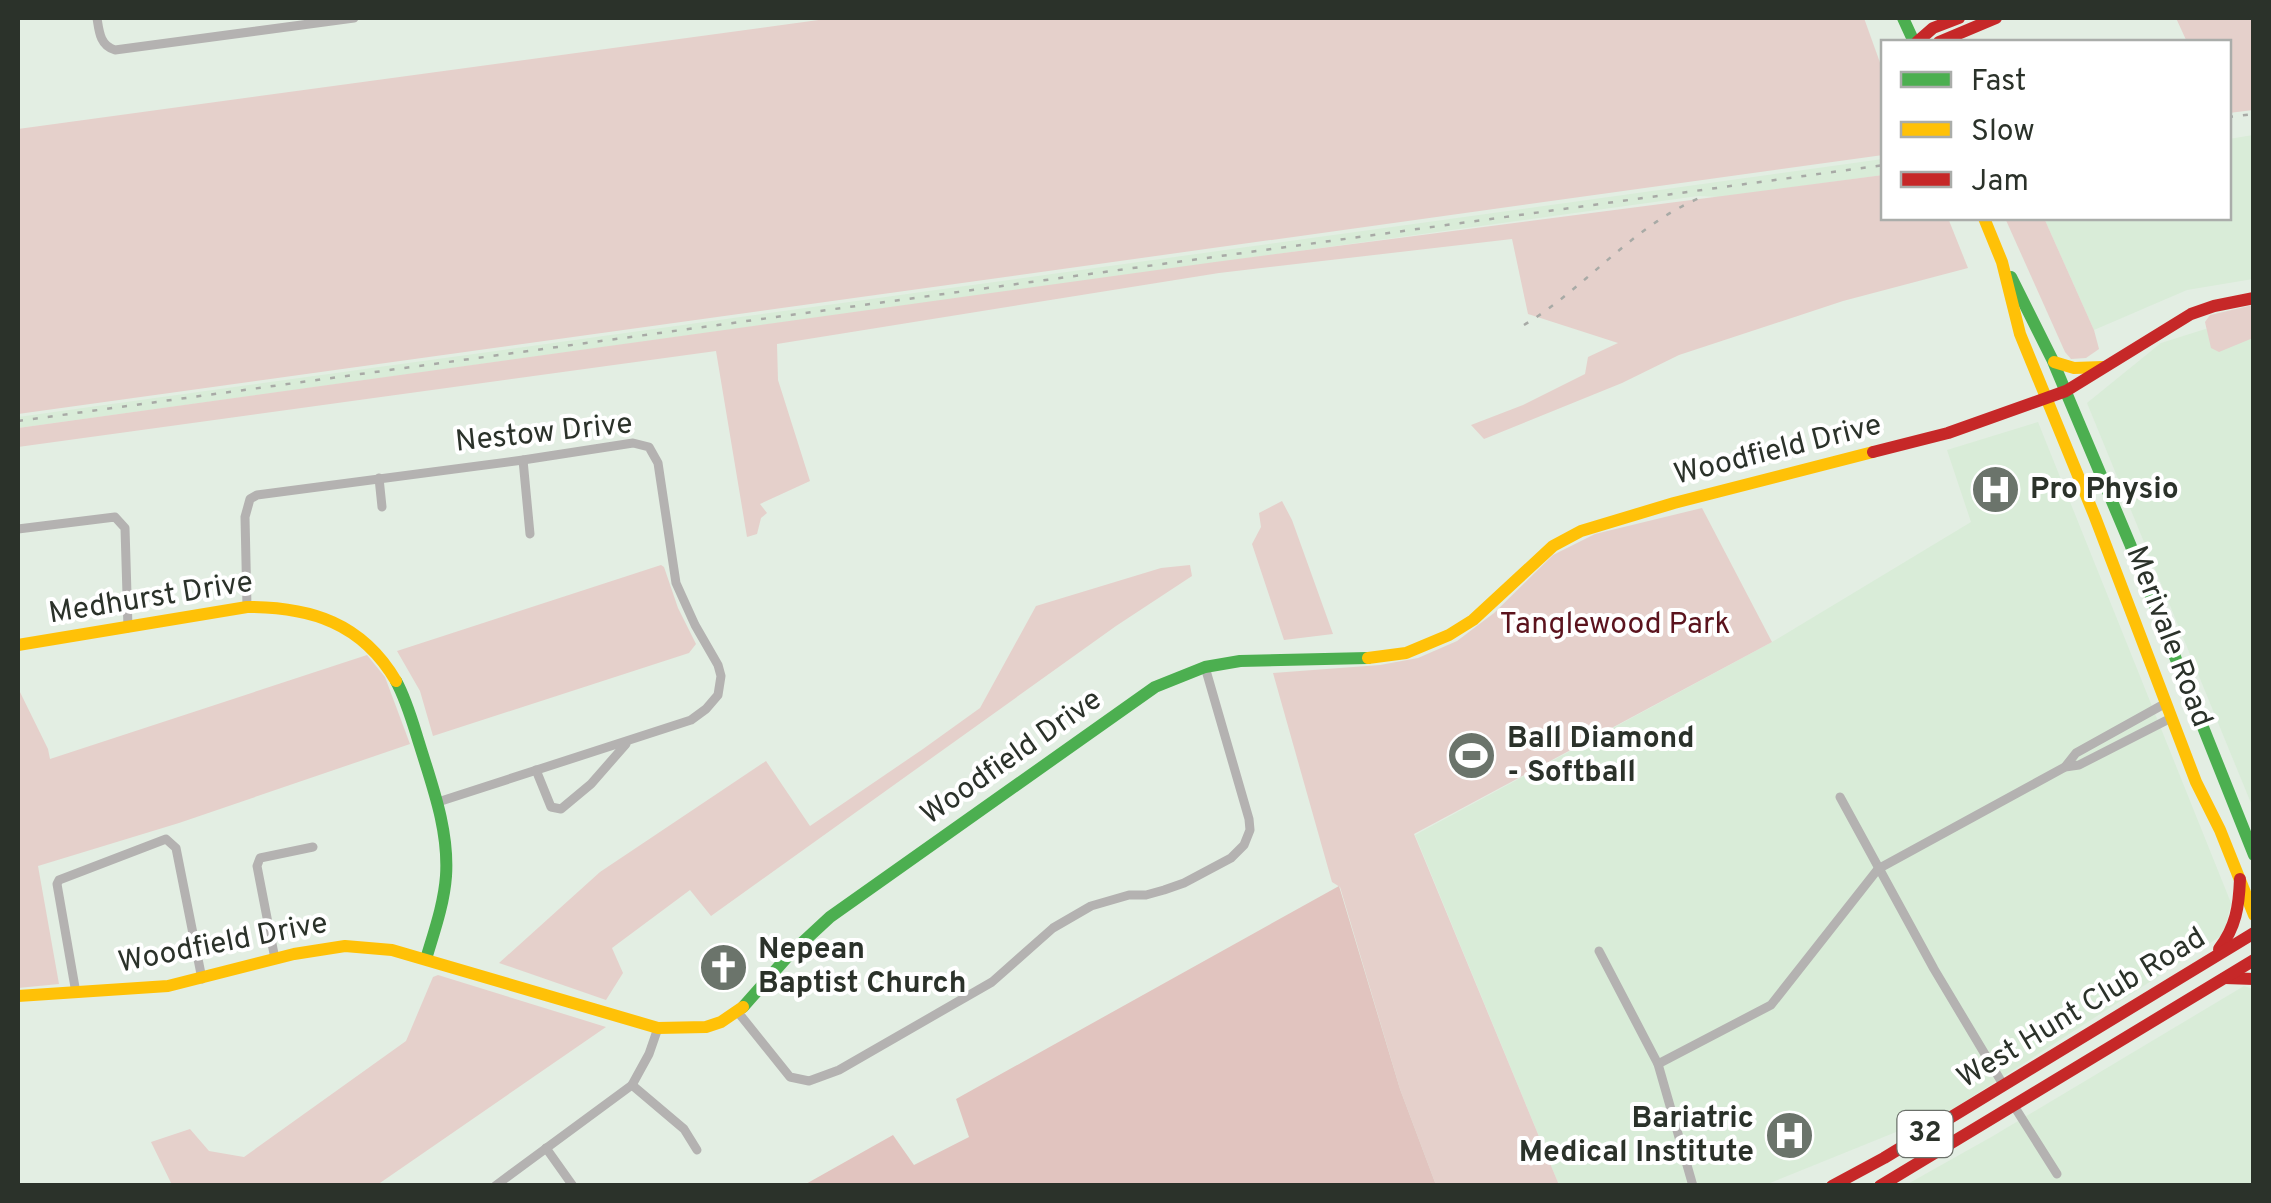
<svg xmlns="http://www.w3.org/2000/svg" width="2271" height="1203" font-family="Overpass,sans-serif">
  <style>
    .built { fill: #d9ecd8 }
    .green { fill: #e5d0cb }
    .forest { fill: #e1c4bf }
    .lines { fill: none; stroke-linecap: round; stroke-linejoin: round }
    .street { stroke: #b4b2b1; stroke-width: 9 }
    .fast { stroke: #4caf50; stroke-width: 12 }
    .slow { stroke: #ffc107; stroke-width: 12 }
    .jam { stroke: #c62828; stroke-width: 12 }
    .rail { stroke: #a8aaa6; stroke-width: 2.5; stroke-dasharray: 5 10; stroke-linecap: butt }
    .labels { text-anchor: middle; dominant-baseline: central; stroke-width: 8; stroke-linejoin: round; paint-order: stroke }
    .shield { fill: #fff; stroke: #6b706a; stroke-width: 2.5 }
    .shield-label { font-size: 28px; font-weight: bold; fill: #2b322a }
    .street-label { font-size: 30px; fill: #2b322a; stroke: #fff }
    .poi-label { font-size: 30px; font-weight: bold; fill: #2b322a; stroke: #fff; text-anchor: start }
    .park-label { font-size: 30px; fill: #5b131d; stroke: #fff }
  </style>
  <rect width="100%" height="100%" fill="#e3eee3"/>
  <g class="built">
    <path d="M 2253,135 L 2253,279 L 2187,290 L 2094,330 L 2044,218 L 2228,218 L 2229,139 Z"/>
    <path d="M 1883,159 L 1883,175 L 1720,197 L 1698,196 L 18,428 L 18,417 Z"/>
    <path d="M 2253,314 L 2253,808 L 2087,403 L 2161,343 Z"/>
    <path d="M 2038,422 L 2231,903 L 2224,934 L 1953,1109 L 1765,1185 L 1559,1185 L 1415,835 L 1772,642 L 1971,522 L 1947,450 Z"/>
    <path d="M 2244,986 L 2253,989 L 2253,1185 L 1904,1186 L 1993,1136 Z"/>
  </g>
  <g class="green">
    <path d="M 833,18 L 1864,18 L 1883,71 L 1883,155 L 18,414 L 18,129 Z"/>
    <path d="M 2176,18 L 2253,18 L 2253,110 L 2229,113 L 2228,42 L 2187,42 Z"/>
    <path d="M 1883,175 L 1884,218 L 1948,218 L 1968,268 L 1843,301 L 1679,355 L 1622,383 L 1484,439 L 1471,425 L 1523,405 L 1585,374 L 1588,357 L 1618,343 L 1528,314 L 1512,239 L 1219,273 L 777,344 L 778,380 L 810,481 L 760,504 L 767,513 L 761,518 L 757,534 L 747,537 L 716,351 L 18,447 L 18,428 L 1215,262 Z"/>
    <path d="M 2005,218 L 2044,218 L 2094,330 L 2099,349 L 2086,358 L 2071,359 L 2065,352 Z"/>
    <path d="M 2253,305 L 2253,338 L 2219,352 L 2211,348 L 2205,322 L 2210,315 Z"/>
    <path d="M 1282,501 L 1292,520 L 1333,634 L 1284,640 L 1252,544 L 1261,527 L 1259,513 Z"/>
    <path d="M 1702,508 L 1772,642 L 1414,834 L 1559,1185 L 1436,1185 L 1400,1089 L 1340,887 L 1332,882 L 1273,673 L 1380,665 L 1418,658 L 1457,641 L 1494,613 L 1553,555 L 1595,534 Z"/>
    <path d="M 661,565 L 664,567 L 678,608 L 696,644 L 689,653 L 433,736 L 420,691 L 397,651 Z"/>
    <path d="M 1190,565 L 1192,576 L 1116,626 L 711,916 L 690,890 L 612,948 L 623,973 L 606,1000 L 499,963 L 600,872 L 766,761 L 810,826 L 923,749 L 980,708 L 1036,606 L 1161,568 Z"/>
    <path d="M 367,655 L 385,677 L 410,744 L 179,823 L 38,866 L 59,984 L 18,988 L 18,688 L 48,749 L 50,759 Z"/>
    <path d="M 438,975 L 606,1027 L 377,1185 L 172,1185 L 151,1142 L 190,1129 L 209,1151 L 244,1157 L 406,1041 L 433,977 Z"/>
  </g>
  <path class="forest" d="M 1339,886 L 1400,1089 L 1436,1185 L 804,1185 L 893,1135 L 914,1165 L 969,1137 L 956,1099 Z"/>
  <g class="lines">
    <g class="street">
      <path d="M 97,18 C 99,31 100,46 115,50 L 354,18"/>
      <path d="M 523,460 L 530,534"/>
      <path d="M 379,478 L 382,507"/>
      <path d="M 18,529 L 115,517 L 125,528 L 128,628"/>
      <path d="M 247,607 L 245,517 L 250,499 L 257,495 L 523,460 L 633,443 L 649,447 L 658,463 L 676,583 L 695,625 L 718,665 L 721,676 L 718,695 L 706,709 L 691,720 L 438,802"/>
      <path d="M 2065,767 L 2076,753 L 2166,703"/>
      <path d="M 536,770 L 551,807 L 561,809 L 591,784 L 626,744"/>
      <path d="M 1840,797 L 1934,969 L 2004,1086"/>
      <path d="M 1599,951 L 1658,1064 L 1693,1186"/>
      <path d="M 275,959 L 257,866 L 260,858 L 313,847"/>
      <path d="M 76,993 L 57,884 L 59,880 L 166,839 L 176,848 L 202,979"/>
      <path d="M 737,1011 L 790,1077 L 809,1081 L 839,1070 L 992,982 L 1053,928 L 1091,906 L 1129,895 L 1146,895 L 1164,890 L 1184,883 L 1231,858 L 1244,845 L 1250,830 L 1249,819 L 1205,667"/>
      <path d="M 1658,1064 L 1771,1005 L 1878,869 L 2065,767 L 2079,765 L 2171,718"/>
      <path d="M 632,1085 L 684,1129 L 697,1150"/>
      <path d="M 2014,1106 L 2057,1174"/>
      <path d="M 546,1148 L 573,1186"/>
      <path d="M 495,1186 L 632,1085 L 649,1054 L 658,1028"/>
    </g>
    <g class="fast">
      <path d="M 1903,18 L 1914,42"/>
      <path d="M 2011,277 L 2052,359 L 2130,544 L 2254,855"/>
      <path d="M 396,681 C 407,701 413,724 420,746 C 433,788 449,831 446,876 C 444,904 434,932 426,959"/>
      <path d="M 743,1007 L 789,955 L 830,917 L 1155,687 L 1205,667 L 1240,661 L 1368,658"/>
    </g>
    <g class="slow">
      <path d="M 1984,218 L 2002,262 L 2020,334 L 2095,517 L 2196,782 L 2220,830 L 2254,915"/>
      <path d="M 2054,362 L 2074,368 L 2103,367"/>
      <path d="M 18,645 L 247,607 C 311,607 362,623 396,681"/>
      <path d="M 1368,658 L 1406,653 L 1449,635 L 1473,620 L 1553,546 L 1581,531 L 1674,503 L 1873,452"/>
      <path d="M 18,996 L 168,986 L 294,954 L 345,946 L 392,950 L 658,1028 L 706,1027 L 721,1022 L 743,1007"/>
    </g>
    <g class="jam">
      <path d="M 1917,42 L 1933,28 L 1959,18"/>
      <path d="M 1939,42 L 1996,18"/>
      <path d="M 1873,452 L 1948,433 L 2066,391 L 2191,314 L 2214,306 L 2254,298"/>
      <path d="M 2219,949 C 2236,927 2239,906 2240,879"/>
      <path d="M 2225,978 L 2254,979"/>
      <path d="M 1832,1186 L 1884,1158 L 2254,933"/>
      <path d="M 1880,1186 L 2254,960"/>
    </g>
    <g class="rail">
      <path d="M 2228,117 L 2254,114"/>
      <path d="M 1524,325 C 1587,287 1633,225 1702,197"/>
      <path d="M 18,421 L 1884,165"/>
    </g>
  </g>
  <defs>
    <symbol id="hospital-disc" viewBox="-11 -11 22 22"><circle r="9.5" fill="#6b746b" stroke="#fff"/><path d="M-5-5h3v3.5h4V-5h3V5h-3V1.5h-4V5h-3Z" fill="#fff"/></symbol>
    <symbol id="stadium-disc" viewBox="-11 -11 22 22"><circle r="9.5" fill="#6b746b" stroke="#fff"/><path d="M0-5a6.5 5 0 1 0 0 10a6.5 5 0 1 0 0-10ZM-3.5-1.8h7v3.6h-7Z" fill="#fff"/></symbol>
    <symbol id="church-disc" viewBox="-11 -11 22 22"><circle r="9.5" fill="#6b746b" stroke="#fff"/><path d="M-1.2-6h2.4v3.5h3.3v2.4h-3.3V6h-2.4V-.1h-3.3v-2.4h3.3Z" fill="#fff"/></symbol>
  </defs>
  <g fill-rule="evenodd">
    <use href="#hospital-disc" x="1968" y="462" width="55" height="55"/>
    <use href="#stadium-disc" x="1444" y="728" width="55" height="55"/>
    <use href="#church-disc" x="696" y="940" width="55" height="55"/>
    <use href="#hospital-disc" x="1762" y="1108" width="55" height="55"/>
  </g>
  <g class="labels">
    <rect class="shield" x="1897.5" y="1111" width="55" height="46" rx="8"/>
    <g class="shield-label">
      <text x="1925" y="1134">32</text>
    </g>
    <g class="street-label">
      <text transform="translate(544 434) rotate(-6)">Nestow Drive</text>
      <text transform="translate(1778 451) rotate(-14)">Woodfield Drive</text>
      <text transform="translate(151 599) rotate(-9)">Medhurst Drive</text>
      <text transform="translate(2168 637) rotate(69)">Merivale Road</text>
      <text transform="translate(1012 758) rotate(-35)">Woodfield Drive</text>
      <text transform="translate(223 944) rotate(-11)">Woodfield Drive</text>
      <text transform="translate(2082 1009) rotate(-31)">West Hunt Club Road</text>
    </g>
    <g class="poi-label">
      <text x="2030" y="490">Pro Physio</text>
      <text x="1507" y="739">Ball Diamond<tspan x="1507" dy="34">- Softball</tspan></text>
      <text x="758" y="950">Nepean<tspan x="758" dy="34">Baptist Church</tspan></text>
      <text x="1754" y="1119" text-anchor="end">Bariatric<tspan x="1754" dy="34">Medical Institute</tspan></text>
    </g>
    <g class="park-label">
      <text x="1615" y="625">Tanglewood Park</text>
    </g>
  </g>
  <rect width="2271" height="1203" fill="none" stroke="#2b322a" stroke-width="40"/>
  <rect x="1881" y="40" width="350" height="180" fill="#ffffff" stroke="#aaadaa" stroke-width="2.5"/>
  <rect x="1901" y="72" width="50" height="15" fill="#4caf50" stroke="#aaadaa" stroke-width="2.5"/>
  <text x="1971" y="90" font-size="30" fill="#2b322a">Fast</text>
  <rect x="1901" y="122" width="50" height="15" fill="#ffc107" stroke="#aaadaa" stroke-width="2.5"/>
  <text x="1971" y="140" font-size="30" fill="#2b322a">Slow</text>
  <rect x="1901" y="172" width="50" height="15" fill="#c62828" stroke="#aaadaa" stroke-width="2.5"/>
  <text x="1971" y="190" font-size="30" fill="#2b322a">Jam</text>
</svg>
